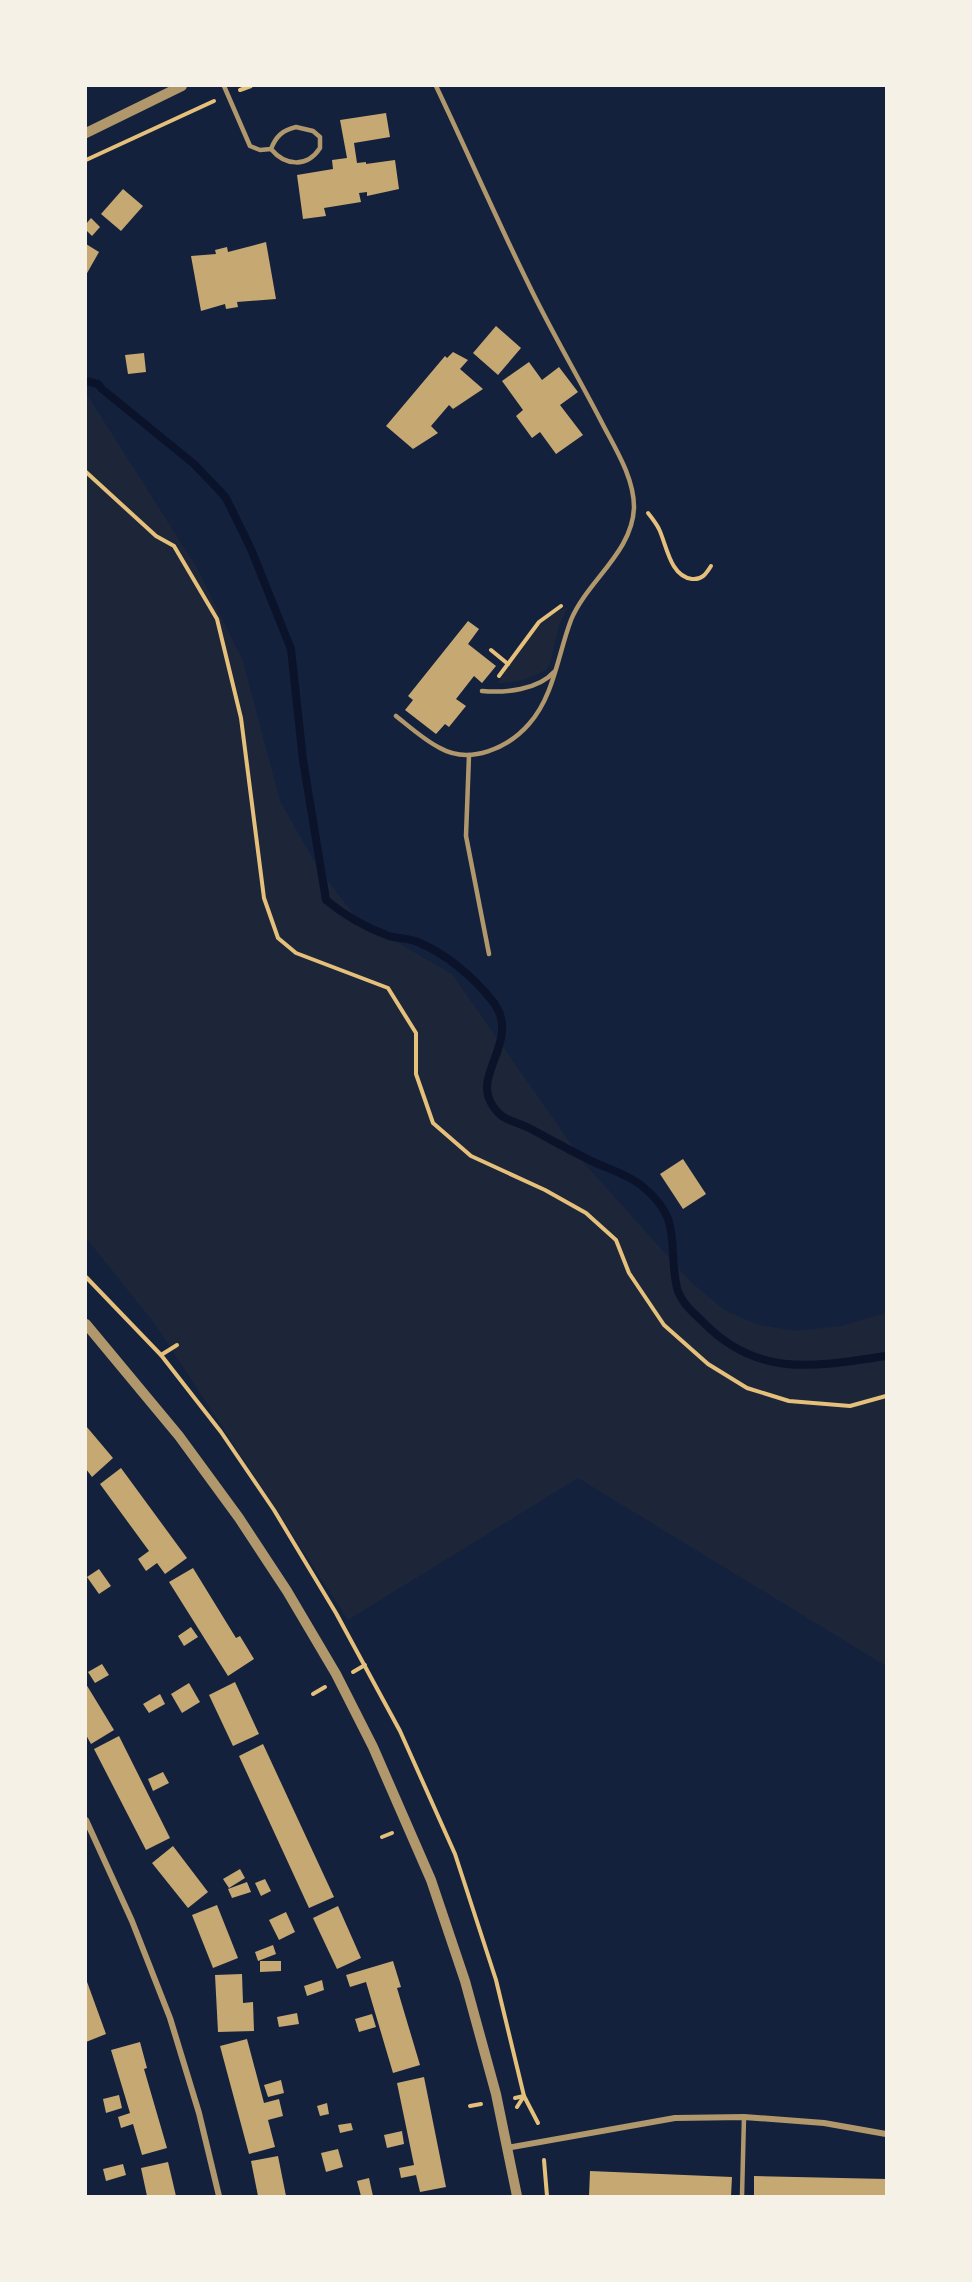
<svg xmlns="http://www.w3.org/2000/svg" width="972" height="2282" font-family="'Fira Sans Condensed',sans-serif">
  <style>
    .green { fill: #1d2539 }
    .lines { fill: none; stroke-linecap: round; stroke-linejoin: round }
    .stream { stroke: #0b132b; stroke-width: 8 }
    .building { fill: #c6a872 }
    .path { stroke: #e5c07b; stroke-width: 4 }
    .service { stroke: #b1986c; stroke-width: 4.5 }
    .minor { stroke: #b1986c; stroke-width: 6 }
    .tertiary { stroke: #b1986c; stroke-width: 10 }
  </style>
  <rect width="100%" height="100%" fill="#14213d"/>
  <g class="green">
    <path d="M 86,393 L 197,568 L 243,661 L 280,801 L 318,868 L 358,920 L 452,974 L 585,1164 L 690,1281 L 724,1310 L 759,1325 L 796,1331 L 841,1326 L 886,1313 L 886,1666 L 578,1478 L 348,1620 L 155,1324 L 86,1238 Z"/>
    <path d="M 568,608 L 559,625 L 550,664 L 546,670 L 524,680 L 497,684 C 512,663 542,610 568,608 Z"/>
  </g>
  <g class="lines">
    <path class="stream" d="M 86,381 L 98,384 L 102,389 L 194,464 L 218,489 L 226,498 L 251,549 L 291,649 L 303,760 L 326,900 C 344,915 367,928 389,936 C 399,939 410,938 420,943 C 446,954 472,976 490,998 C 524,1036 475,1070 490,1101 C 501,1122 511,1119 529,1128 C 552,1140 574,1153 598,1164 C 612,1170 630,1176 642,1186 C 684,1220 667,1244 677,1288 C 681,1303 694,1313 704,1323 C 759,1379 817,1366 886,1356"/>
  </g>
  <g class="building">
    <path d="M 386,113 L 390,137 L 354,143 L 357,163 L 366,162 L 366,164 L 395,160 L 399,189 L 367,196 L 367,192 L 359,193 L 361,202 L 324,208 L 326,216 L 303,219 L 297,175 L 333,169 L 332,160 L 347,158 L 340,120 Z"/>
    <path d="M 123,189 L 143,206 L 121,231 L 101,214 Z"/>
    <path d="M 91,218 L 100,227 L 92,236 L 86,230 L 86,224 Z"/>
    <path d="M 266,242 L 276,299 L 237,302 L 238,307 L 226,309 L 225,304 L 201,311 L 191,256 L 216,254 L 215,250 L 227,247 L 228,252 Z"/>
    <path d="M 86,244 L 99,252 L 86,275 Z"/>
    <path d="M 496,326 L 521,348 L 498,375 L 473,353 Z"/>
    <path d="M 453,352 L 468,360 L 460,369 L 483,389 L 453,409 L 449,405 L 431,426 L 438,433 L 413,449 L 386,426 L 445,356 L 447,358 Z"/>
    <path d="M 144,353 L 146,372 L 128,374 L 125,355 Z"/>
    <path d="M 529,362 L 542,380 L 559,367 L 578,392 L 560,405 L 583,435 L 556,454 L 540,432 L 532,438 L 516,416 L 523,410 L 502,381 Z"/>
    <path d="M 468,621 L 479,629 L 468,644 L 496,666 L 482,683 L 474,676 L 456,699 L 466,706 L 449,727 L 445,724 L 436,734 L 405,710 L 413,700 L 408,696 Z"/>
    <path d="M 683,1159 L 706,1194 L 683,1209 L 660,1174 Z"/>
    <path d="M 86,1426 L 113,1458 L 92,1477 L 86,1469 Z"/>
    <path d="M 121,1468 L 187,1558 L 165,1574 L 157,1563 L 146,1571 L 138,1559 L 149,1551 L 100,1484 Z"/>
    <path d="M 193,1568 L 236,1638 L 240,1636 L 254,1659 L 228,1676 L 169,1582 Z"/>
    <path d="M 99,1569 L 111,1586 L 99,1594 L 87,1577 Z"/>
    <path d="M 191,1627 L 198,1637 L 184,1646 L 178,1636 Z"/>
    <path d="M 102,1664 L 109,1675 L 95,1683 L 88,1672 Z"/>
    <path d="M 235,1682 L 259,1734 L 233,1746 L 209,1695 Z"/>
    <path d="M 189,1683 L 200,1702 L 182,1713 L 171,1694 Z"/>
    <path d="M 86,1684 L 114,1730 L 91,1744 L 86,1735 Z"/>
    <path d="M 160,1694 L 165,1704 L 149,1713 L 143,1704 Z"/>
    <path d="M 119,1736 L 170,1838 L 146,1850 L 94,1749 Z"/>
    <path d="M 263,1744 L 334,1897 L 309,1908 L 239,1756 Z"/>
    <path d="M 163,1772 L 169,1783 L 153,1791 L 148,1779 Z"/>
    <path d="M 173,1846 L 208,1892 L 188,1908 L 152,1863 Z"/>
    <path d="M 240,1869 L 245,1878 L 229,1888 L 223,1879 Z"/>
    <path d="M 265,1879 L 271,1891 L 261,1896 L 255,1883 Z"/>
    <path d="M 247,1882 L 251,1892 L 232,1898 L 228,1889 Z"/>
    <path d="M 217,1905 L 238,1958 L 213,1968 L 192,1915 Z"/>
    <path d="M 338,1906 L 361,1958 L 337,1969 L 313,1918 Z"/>
    <path d="M 286,1912 L 295,1932 L 279,1940 L 269,1920 Z"/>
    <path d="M 273,1945 L 276,1954 L 258,1961 L 255,1952 Z"/>
    <path d="M 260,1961 L 281,1961 L 281,1971 L 260,1972 Z"/>
    <path d="M 393,1961 L 401,1987 L 397,1988 L 420,2065 L 393,2073 L 366,1982 L 350,1987 L 346,1975 Z"/>
    <path d="M 242,1974 L 243,2003 L 253,2002 L 254,2031 L 218,2032 L 215,1975 Z"/>
    <path d="M 86,1979 L 106,2034 L 86,2042 Z"/>
    <path d="M 322,1980 L 324,1990 L 307,1996 L 304,1986 Z"/>
    <path d="M 297,2013 L 299,2024 L 279,2027 L 277,2017 Z"/>
    <path d="M 372,2014 L 376,2027 L 359,2032 L 355,2019 Z"/>
    <path d="M 247,2039 L 264,2103 L 279,2099 L 283,2116 L 268,2120 L 275,2147 L 249,2154 L 220,2046 Z"/>
    <path d="M 140,2042 L 147,2068 L 144,2069 L 167,2148 L 142,2155 L 133,2124 L 121,2128 L 118,2117 L 130,2113 L 111,2050 Z"/>
    <path d="M 424,2077 L 446,2187 L 420,2192 L 416,2175 L 401,2178 L 399,2168 L 414,2165 L 397,2083 Z"/>
    <path d="M 281,2080 L 284,2093 L 268,2097 L 264,2085 Z"/>
    <path d="M 119,2095 L 122,2108 L 106,2113 L 103,2099 Z"/>
    <path d="M 327,2103 L 329,2114 L 320,2116 L 317,2106 Z"/>
    <path d="M 351,2123 L 353,2130 L 340,2133 L 338,2125 Z"/>
    <path d="M 402,2131 L 404,2144 L 387,2148 L 384,2135 Z"/>
    <path d="M 338,2149 L 343,2167 L 326,2172 L 321,2153 Z"/>
    <path d="M 278,2156 L 286,2196 L 258,2196 L 251,2161 Z"/>
    <path d="M 168,2162 L 176,2196 L 147,2196 L 141,2168 Z"/>
    <path d="M 123,2164 L 126,2175 L 106,2181 L 103,2169 Z"/>
    <path d="M 590,2171 L 732,2177 L 731,2196 L 589,2196 Z"/>
    <path d="M 754,2176 L 886,2179 L 886,2196 L 754,2196 Z"/>
    <path d="M 369,2178 L 373,2196 L 361,2196 L 357,2181 Z"/>
  </g>
  <g class="lines">
    <g class="path">
      <path d="M 240,90 L 251,86"/>
      <path d="M 86,160 L 214,101"/>
      <path d="M 86,472 L 156,536 L 174,546 L 217,619 L 241,718 L 264,898 L 278,938 L 296,953 L 388,988 L 416,1033 L 416,1074 L 433,1123 L 471,1156 L 545,1190 L 586,1213 L 616,1240 L 629,1273 L 664,1325 L 708,1364 L 747,1388 L 789,1401 L 850,1406 L 886,1396"/>
      <path d="M 648,513 C 652,518 656,523 659,529 C 667,546 670,576 692,579 C 702,580 706,574 711,566"/>
      <path d="M 491,650 L 508,664"/>
      <path d="M 499,676 L 539,622 L 561,606"/>
      <path d="M 86,1277 L 161,1355 L 221,1432 L 274,1510 L 336,1613 L 400,1731 L 455,1854 L 496,1980 L 524,2096 L 517,2107"/>
      <path d="M 161,1355 L 177,1345"/>
      <path d="M 353,1672 L 365,1665"/>
      <path d="M 313,1694 L 325,1687"/>
      <path d="M 382,1837 L 392,1833"/>
      <path d="M 515,2098 L 524,2096 L 538,2123"/>
      <path d="M 470,2106 L 481,2104"/>
      <path d="M 544,2160 L 547,2196"/>
    </g>
    <g class="service">
      <path d="M 224,86 L 250,146 L 260,150 L 271,149"/>
      <path d="M 296,127 L 313,131 L 320,137 L 320,148 C 307,168 285,166 271,149 C 276,136 283,130 296,127 Z"/>
      <path d="M 482,691 C 505,693 538,690 554,672"/>
      <path d="M 396,716 C 410,727 424,740 440,748 C 470,765 508,748 529,724 C 554,696 558,654 571,620 C 587,581 633,552 634,507 C 634,476 613,445 600,419 C 576,373 550,329 528,283 C 496,218 467,151 436,86"/>
      <path d="M 469,755 L 466,836 L 489,954"/>
      <path d="M 742,2196 L 744,2117"/>
    </g>
    <g class="minor">
      <path d="M 86,1820 L 132,1921 L 170,2018 L 199,2113 L 219,2196"/>
      <path d="M 507,2148 L 675,2118 L 744,2117 L 824,2123 L 886,2134"/>
    </g>
    <g class="tertiary">
      <path d="M 86,133 L 182,86"/>
      <path d="M 86,1324 L 179,1436 L 239,1518 L 287,1591 L 336,1674 L 373,1747 L 431,1880 L 465,1981 L 496,2094 L 517,2196"/>
    </g>
  </g>
  <rect width="972" height="2282" fill="none" stroke="#f6f1e7" stroke-width="174"/>
</svg>
